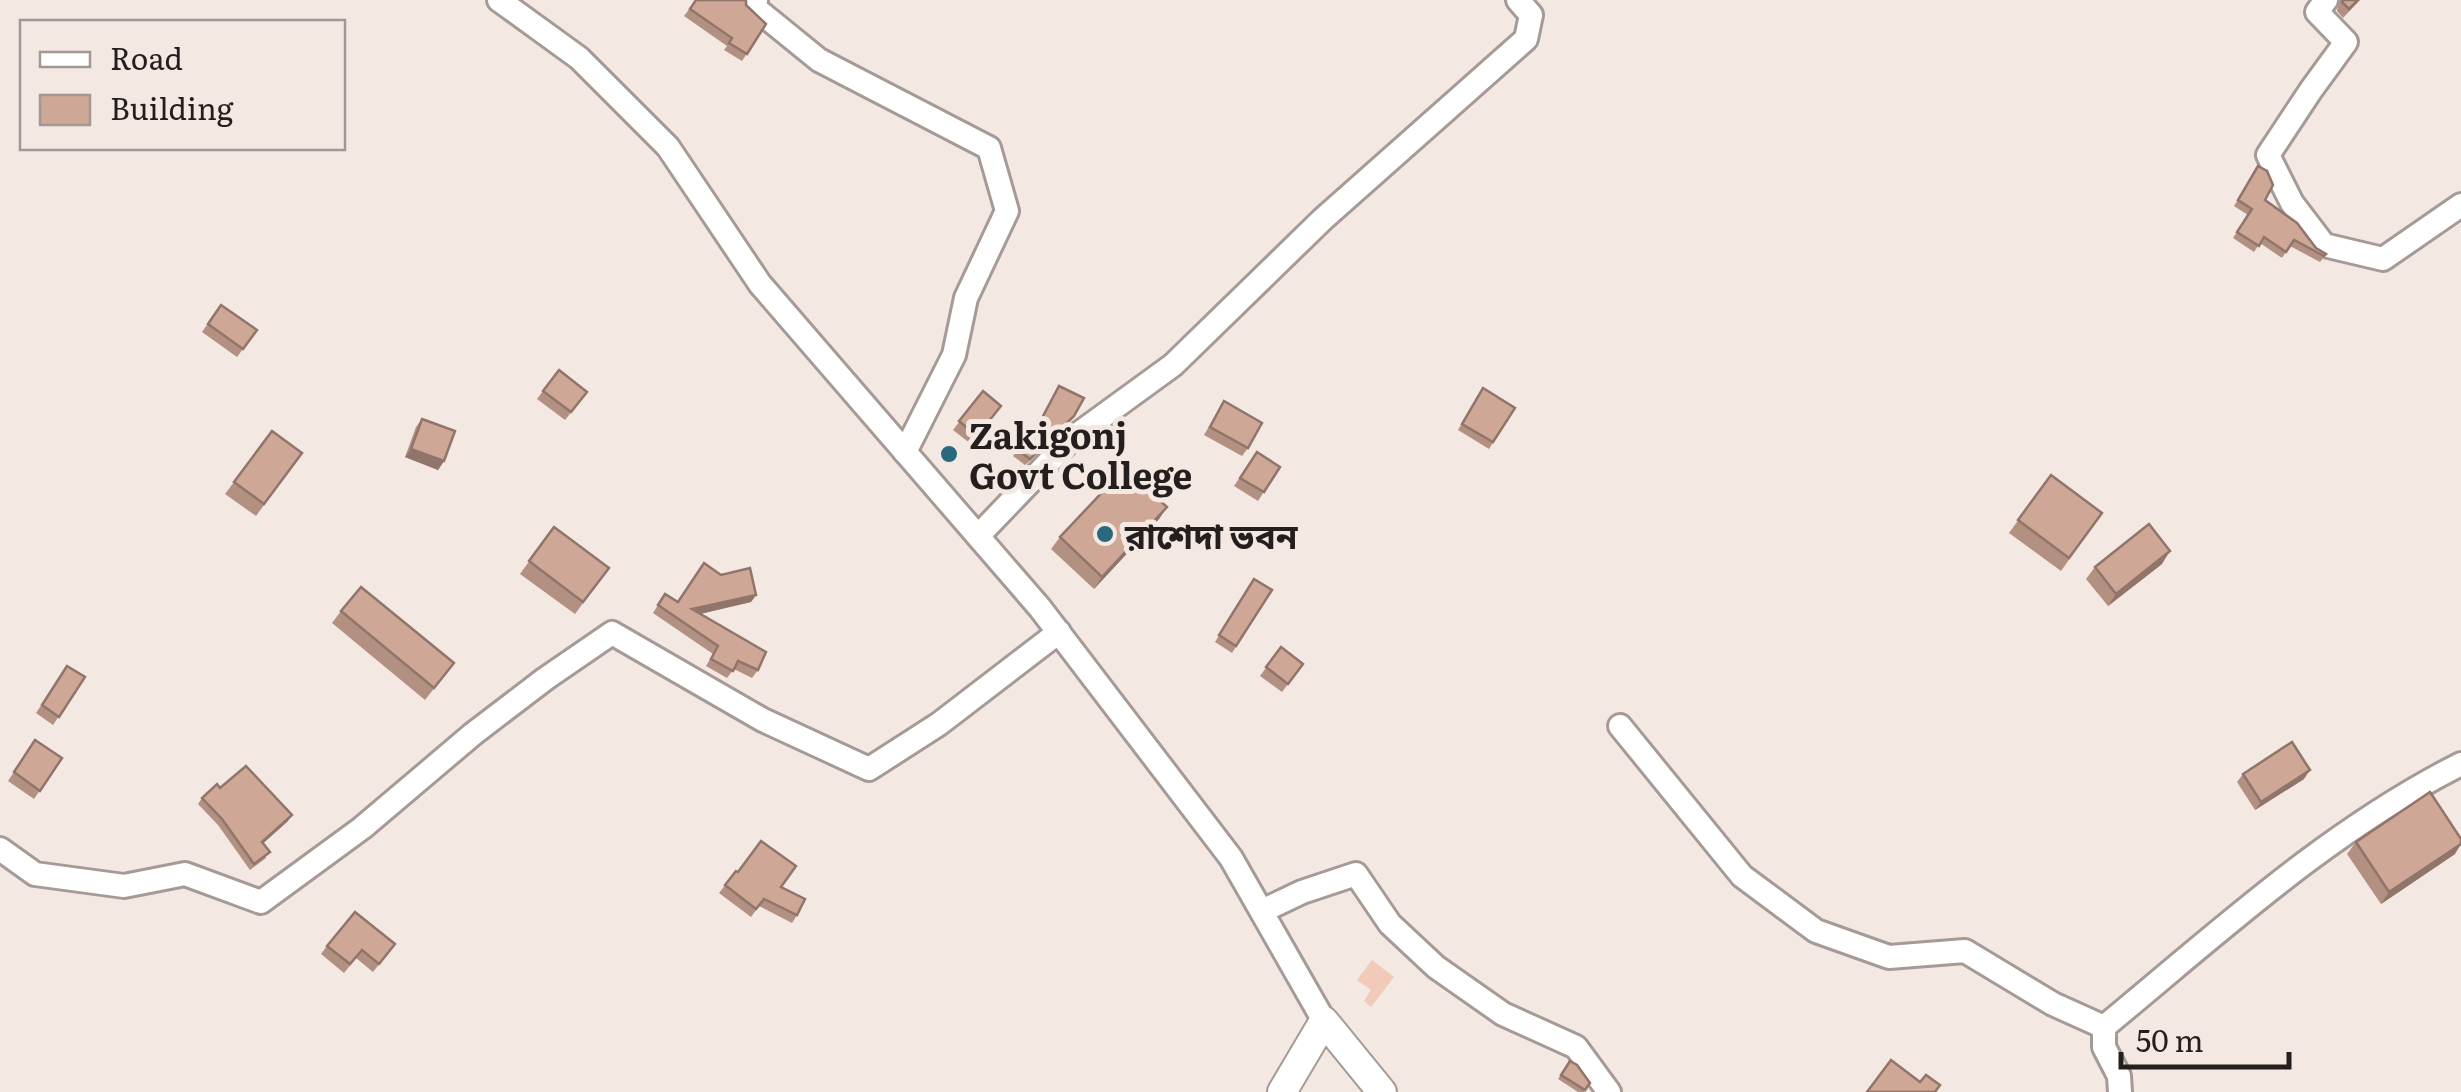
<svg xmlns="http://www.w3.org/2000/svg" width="2461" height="1092" font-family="Literata,'Noto Sans Bengali',serif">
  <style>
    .green { fill: #f1caba }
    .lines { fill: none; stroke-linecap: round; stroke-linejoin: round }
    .minor-casing { stroke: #a59a96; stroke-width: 28 }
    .major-casing { stroke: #a59a96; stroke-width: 32 }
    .minor { stroke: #fff; stroke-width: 22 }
    .major { stroke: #fff; stroke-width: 28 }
    .wall { fill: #b29082 }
    .shaded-wall { fill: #91756a }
    .building { fill: #cfa797; stroke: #91756a; stroke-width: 2.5 }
    .poi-dot { fill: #29687d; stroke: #f4e8e3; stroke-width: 4 }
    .labels { text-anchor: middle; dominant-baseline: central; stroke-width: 10; stroke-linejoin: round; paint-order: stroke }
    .poi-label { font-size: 35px; font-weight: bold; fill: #241f1e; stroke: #f4e8e3; text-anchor: start }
  </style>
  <rect width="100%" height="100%" fill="#f4e8e3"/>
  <path class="green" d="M 1372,960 L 1394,977 L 1371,1007 L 1364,1001 L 1371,990 L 1357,980 Z"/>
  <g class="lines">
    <defs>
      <g id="minor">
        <path d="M 499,0 L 579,58 L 668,147 L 760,284 L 1040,608 L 1231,858 L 1324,1021"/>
        <path d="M 756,0 L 755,8 L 819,60 L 989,148 L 1007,211 L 966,298 L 954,355 L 905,452"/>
        <path d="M 2326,0 L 2317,12 L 2346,42 L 2311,90 L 2268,155 L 2292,203 L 2324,245 L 2383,259 L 2461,205"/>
        <path d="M 978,536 L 1070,440 L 1173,365 L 1323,219 L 1526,39 L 1531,15 L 1518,0"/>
        <path d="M 1620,726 L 1742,876 L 1816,931 L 1889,957 L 1965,951 L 2053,1004 L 2104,1027 L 2104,1047 L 2119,1076 L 2120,1092"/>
        <path d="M 0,849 L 35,874 L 124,886 L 185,874 L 261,902 L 362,828 L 473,734 L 545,679 L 612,633 L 763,720 L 869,769 L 939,724 L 1059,632"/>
        <path d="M 1262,911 L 1302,892 L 1356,874 L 1390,924 L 1436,967 L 1503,1014 L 1576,1047 L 1609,1092"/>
        <path d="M 2104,1027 C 2218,933 2328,831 2461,764"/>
      </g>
      <path id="major" d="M 1282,1092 L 1324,1021 L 1382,1092"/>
    </defs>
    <use href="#minor" class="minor-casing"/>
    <use href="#major" class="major-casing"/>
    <use href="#minor" class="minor"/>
    <use href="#major" class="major"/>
  </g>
  <g class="wall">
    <path d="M 696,0 L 746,5 L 766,24 L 742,61 L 724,50 L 727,46 L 684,16 Z"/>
    <path d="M 2340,0 L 2360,0 L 2343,18 L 2337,11 Z"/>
    <path d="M 2258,166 L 2265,200 L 2316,248 L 2326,254 L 2320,262 L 2290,246 L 2282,258 L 2260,243 L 2254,252 L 2233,238 L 2248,215 L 2234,206 Z"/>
    <path d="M 221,305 L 257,330 L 237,357 L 202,332 Z"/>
    <path d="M 559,370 L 587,392 L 565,420 L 537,399 Z"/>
    <path d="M 1059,386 L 1074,416 L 1025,465 L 1013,456 L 1038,423 Z"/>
    <path d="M 983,391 L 1001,406 L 971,444 L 953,430 Z"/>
    <path d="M 1479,394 L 1515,408 L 1489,449 L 1458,430 Z"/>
    <path d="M 1224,401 L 1248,448 L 1242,456 L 1204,435 Z"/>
    <path d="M 422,419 L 444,461 L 438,470 L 405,457 L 416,427 Z"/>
    <path d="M 272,431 L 302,453 L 256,516 L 225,494 Z"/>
    <path d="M 1257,452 L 1280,467 L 1258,501 L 1234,486 Z"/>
    <path d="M 2051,475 L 2102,513 L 2061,571 L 2009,533 Z"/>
    <path d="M 1167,507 L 1159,519 L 1094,589 L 1051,549 L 1060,537 Z"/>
    <path d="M 554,527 L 609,568 L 575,614 L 520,574 Z"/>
    <path d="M 2162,564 L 2108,606 L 2086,579 L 2095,567 Z"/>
    <path d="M 1254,579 L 1272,590 L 1232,653 L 1215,642 Z"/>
    <path d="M 665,594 L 678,602 L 756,595 L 751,602 L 700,614 L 758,670 L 752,678 L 734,669 L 727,678 L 706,666 L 713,654 L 653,613 Z"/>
    <path d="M 341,611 L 454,663 L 425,700 L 332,623 Z"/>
    <path d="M 1281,647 L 1303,664 L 1282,692 L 1260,676 Z"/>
    <path d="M 67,666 L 85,677 L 53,725 L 36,713 Z"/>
    <path d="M 35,740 L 62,758 L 34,799 L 8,781 Z"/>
    <path d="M 2243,774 L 2304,779 L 2255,810 L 2237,782 Z"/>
    <path d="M 220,788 L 288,821 L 263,843 L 266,858 L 250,870 L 218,825 L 198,804 L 202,798 Z"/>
    <path d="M 2356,842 L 2455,854 L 2381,904 L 2347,854 Z"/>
    <path d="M 736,871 L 781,887 L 797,915 L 792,923 L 759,906 L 751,917 L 719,893 Z"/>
    <path d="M 395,944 L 373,972 L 356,958 L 344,973 L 321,954 L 327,946 Z"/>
    <path d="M 1570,1061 L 1590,1083 L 1584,1092 L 1578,1092 L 1558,1079 Z"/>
  </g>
  <g class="shaded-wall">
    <path d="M 1074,416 L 1069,422 L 1025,465 L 1030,459 Z"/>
    <path d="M 411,449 L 444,461 L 438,470 L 405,457 Z"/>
    <path d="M 1167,507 L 1159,519 L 1094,589 L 1102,577 Z"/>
    <path d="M 2170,551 L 2162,564 L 2108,606 L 2116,594 Z"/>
    <path d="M 756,595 L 751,602 L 687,617 L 692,609 Z"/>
    <path d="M 2310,770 L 2304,779 L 2255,810 L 2261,802 Z"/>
    <path d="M 292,815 L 288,821 L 258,848 L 262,842 Z"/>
    <path d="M 2461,844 L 2455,854 L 2381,904 L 2389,892 Z"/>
  </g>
  <g class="building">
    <path d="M 696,0 L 746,0 L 746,5 L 766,24 L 747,54 L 729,43 L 732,38 L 690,9 Z"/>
    <path d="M 2344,0 L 2358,0 L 2349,9 L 2342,2 Z"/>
    <path d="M 2258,166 L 2267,171 L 2273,185 L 2265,200 L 2297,223 L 2316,248 L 2326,254 L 2324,256 L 2294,240 L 2286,252 L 2264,237 L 2259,246 L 2237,232 L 2252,209 L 2238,200 Z"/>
    <path d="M 221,305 L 257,330 L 243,349 L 208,324 Z"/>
    <path d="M 559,370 L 587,392 L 571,412 L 543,391 Z"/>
    <path d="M 1059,386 L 1084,398 L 1074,416 L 1030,459 L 1018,450 L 1042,418 Z"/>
    <path d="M 1483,388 L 1515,408 L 1493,442 L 1462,424 Z"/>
    <path d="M 983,391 L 1001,406 L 977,436 L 959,421 Z"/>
    <path d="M 1224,401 L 1262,423 L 1248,448 L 1210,427 Z"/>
    <path d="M 422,419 L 455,431 L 444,461 L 411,449 Z"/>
    <path d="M 272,431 L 302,453 L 264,504 L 234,482 Z"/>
    <path d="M 1257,452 L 1280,467 L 1264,492 L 1240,478 Z"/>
    <path d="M 1125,468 L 1167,507 L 1102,577 L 1060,537 Z"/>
    <path d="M 2051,475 L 2102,513 L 2069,558 L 2018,520 Z"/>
    <path d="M 2149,524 L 2170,551 L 2116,594 L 2095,567 Z"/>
    <path d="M 554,527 L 609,568 L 583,602 L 529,561 Z"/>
    <path d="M 704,563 L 721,575 L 750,568 L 756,595 L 692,609 L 766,652 L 758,670 L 738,661 L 733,671 L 711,659 L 718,646 L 658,605 L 665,594 L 678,602 Z"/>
    <path d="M 1254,579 L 1272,590 L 1236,646 L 1219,635 Z"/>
    <path d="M 361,587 L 454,663 L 434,688 L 341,611 Z"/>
    <path d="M 1281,647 L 1303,664 L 1288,684 L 1266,667 Z"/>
    <path d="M 67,666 L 85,677 L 59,717 L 42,705 Z"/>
    <path d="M 35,740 L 62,758 L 40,791 L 14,772 Z"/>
    <path d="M 2292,742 L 2310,770 L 2261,802 L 2243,774 Z"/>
    <path d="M 246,766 L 292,815 L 262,842 L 270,852 L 254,864 L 222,819 L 202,798 L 217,784 L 220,788 Z"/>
    <path d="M 2430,792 L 2461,839 L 2461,844 L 2389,892 L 2356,842 Z"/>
    <path d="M 761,841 L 796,866 L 781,887 L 805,899 L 797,915 L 764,899 L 756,909 L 725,885 L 736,871 L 738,872 Z"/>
    <path d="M 355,912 L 395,944 L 379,964 L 362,950 L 350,964 L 327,946 Z"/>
    <path d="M 1891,1060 L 1920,1082 L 1926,1075 L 1940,1085 L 1935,1092 L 1867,1092 Z"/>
    <path d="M 1570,1061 L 1577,1065 L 1590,1083 L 1585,1090 L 1561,1075 Z"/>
  </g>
  <g class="poi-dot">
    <circle cx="949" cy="454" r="10"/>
    <circle cx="1105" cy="534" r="10"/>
  </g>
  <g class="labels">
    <g class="poi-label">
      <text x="969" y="434">Zakigonj<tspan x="969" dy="40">Govt College</tspan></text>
      <text x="1125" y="534">রাশেদা ভবন</text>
    </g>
  </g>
  <rect x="20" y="20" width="325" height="130" fill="#f4e8e3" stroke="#a19894" stroke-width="2.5"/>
  <rect x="40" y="52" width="50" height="15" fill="#ffffff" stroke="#a19894" stroke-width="2.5"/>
  <text x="110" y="70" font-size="30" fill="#241f1e">Road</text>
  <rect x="40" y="95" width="50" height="30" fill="#cfa797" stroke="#a19894" stroke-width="2.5"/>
  <text x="110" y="120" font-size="30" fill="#241f1e">Building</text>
  <path d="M2121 1052v15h168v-15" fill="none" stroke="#241f1e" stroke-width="5"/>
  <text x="2136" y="1052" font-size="30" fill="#241f1e" stroke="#f4e8e3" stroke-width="8" paint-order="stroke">50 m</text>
</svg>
